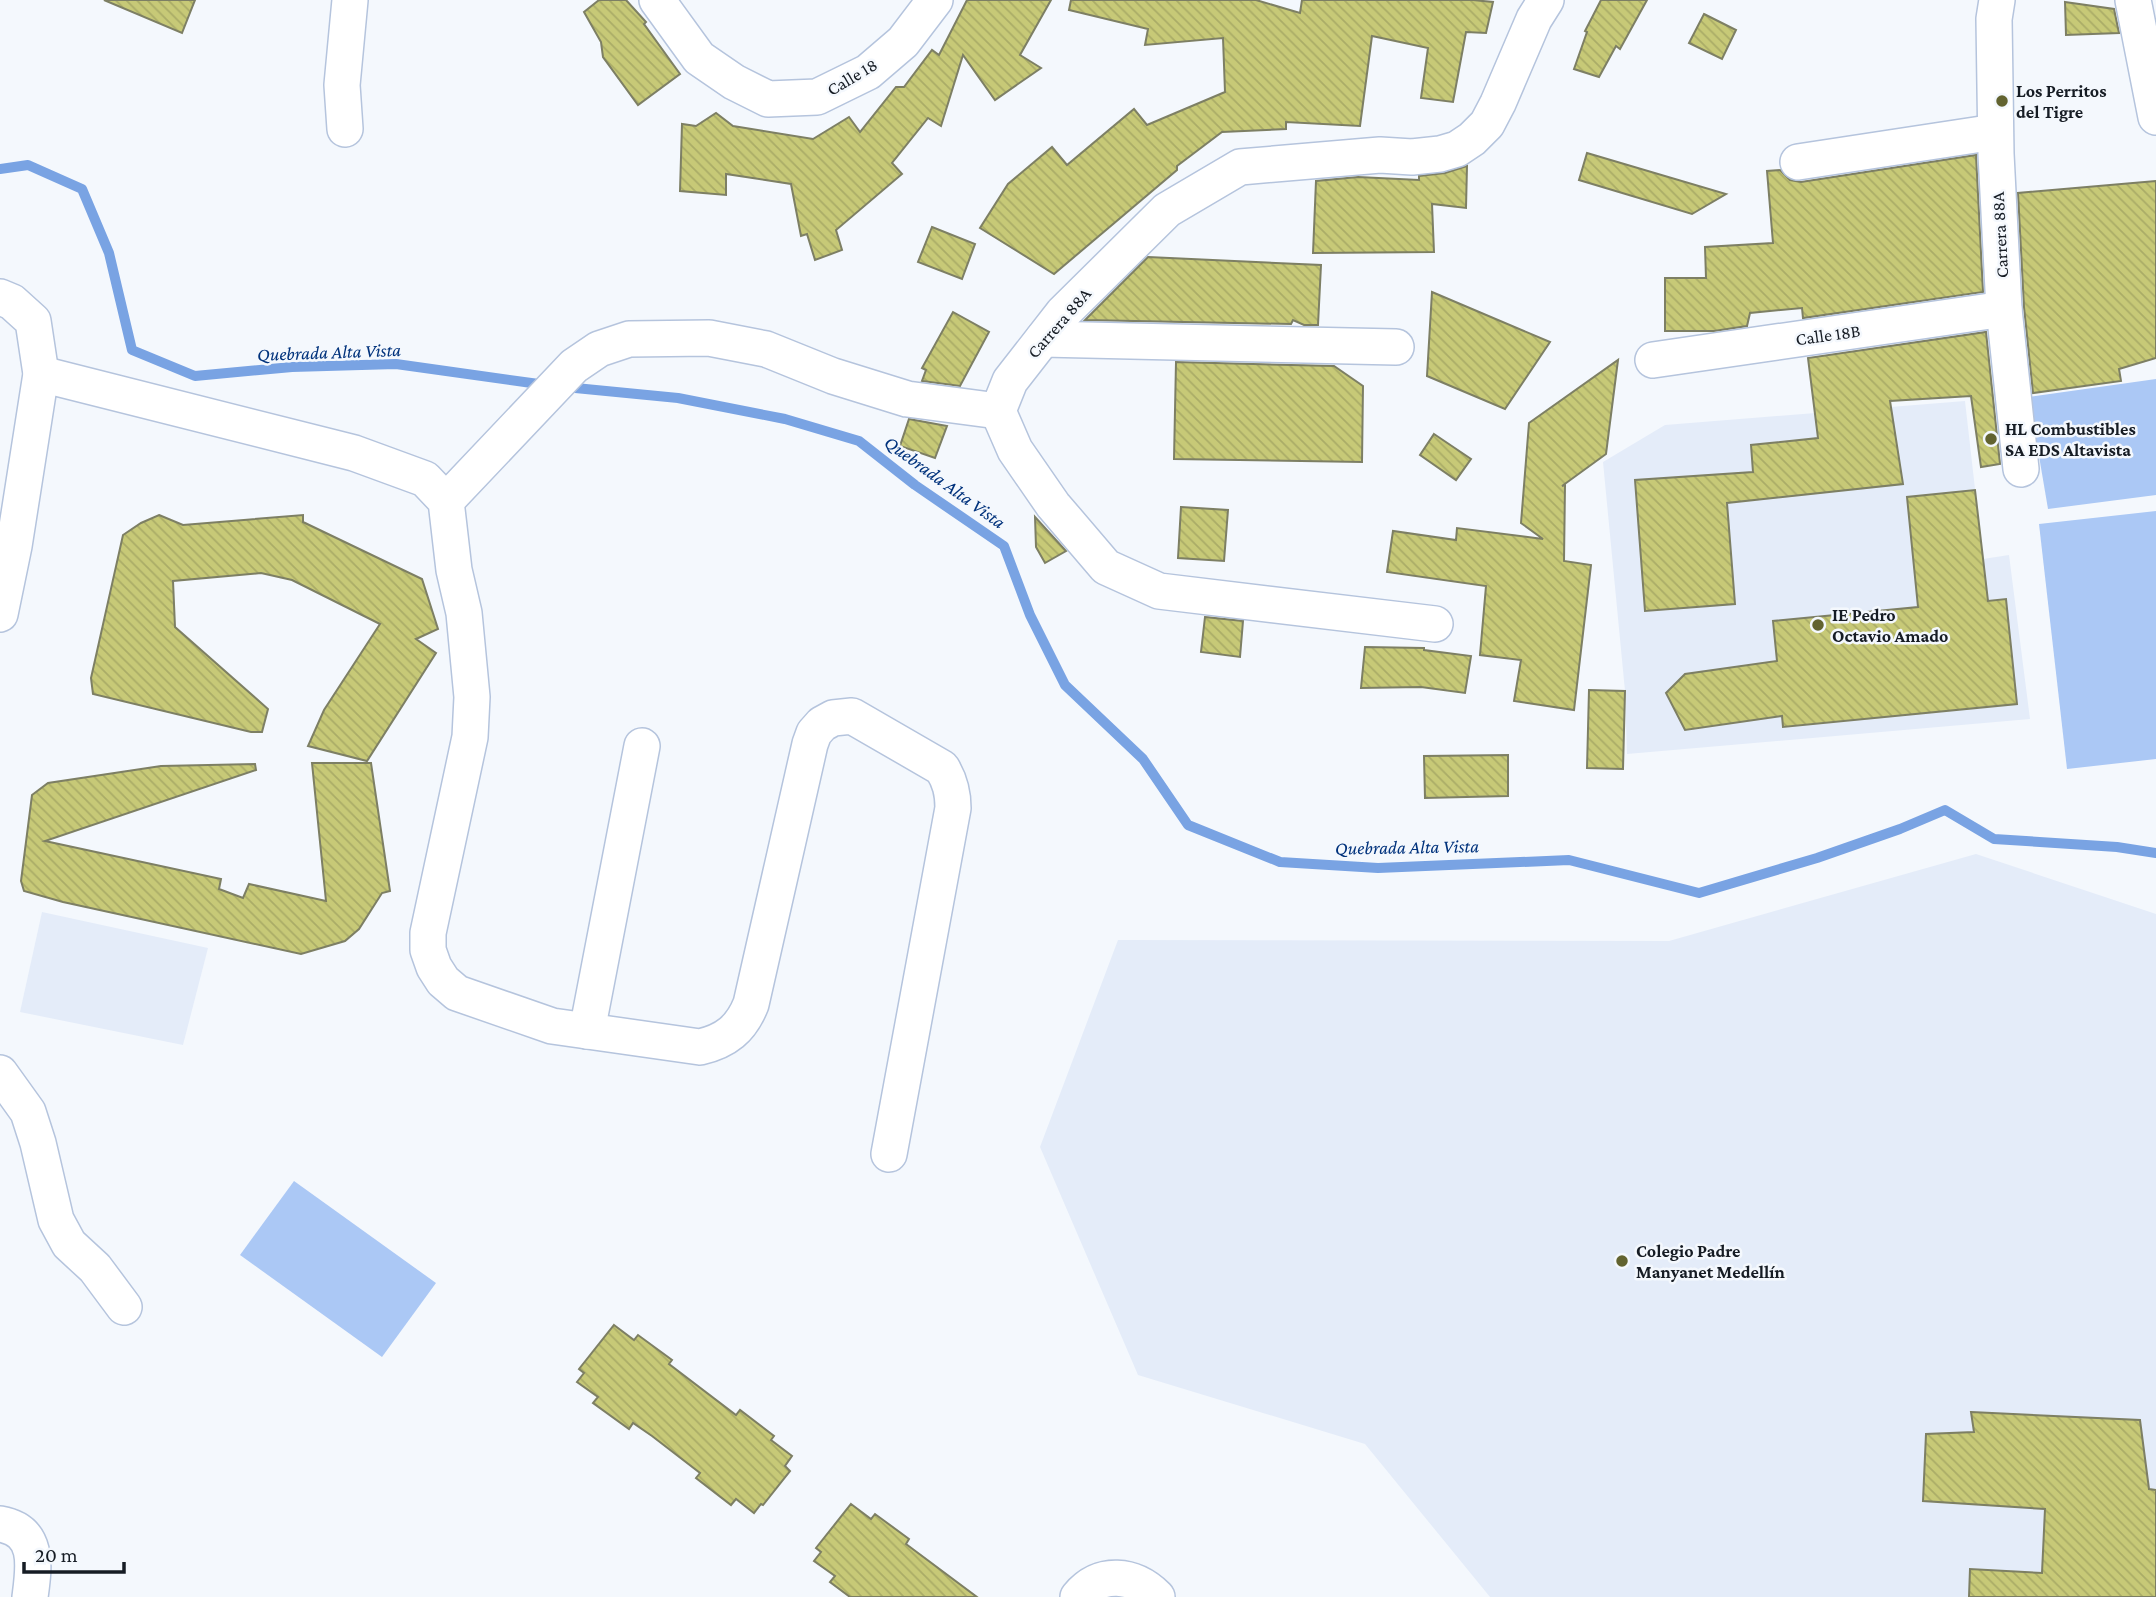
<svg xmlns="http://www.w3.org/2000/svg" width="2156" height="1597" font-family="'Crimson Pro',serif">
  <style>
    .built { fill: #e4ecf9 }
    .green { fill: #abc8f5 }
    .lines { fill: none; stroke-linecap: round; stroke-linejoin: round }
    .stream { stroke: #79a3e3; stroke-width: 10 }
    .building { fill: url(#building-back-hatch); stroke: #7d7f64; stroke-width: 2 }
    .minor-casing { stroke: #b5c4dd; stroke-width: 38 }
    .minor { stroke: #fff; stroke-width: 35 }
    .poi-dot { fill: #626330; stroke: #f4f8fd; stroke-width: 2.5 }
    .labels { text-anchor: middle; dominant-baseline: central; stroke-width: 5; stroke-linejoin: round; paint-order: stroke }
    .street-label { font-size: 18px; fill: #161c24; stroke: #f4f8fd }
    .poi-label { font-size: 18px; font-weight: bold; fill: #161c24; stroke: #f4f8fd; text-anchor: start }
    .water-label { font-size: 19px; font-style: italic; fill: #00327c; stroke: #f4f8fd }
  </style>
  <defs>
    <pattern id="building-back-hatch" width="6" height="6" patternUnits="userSpaceOnUse" patternTransform="scale(1.75)"><rect width="6" height="6" fill="#c7c977"/><path d="M-1 5l2 2M0 0l6 6M5-1l2 2" fill="none" stroke="#aaac67"/></pattern>
  </defs>
  <rect width="100%" height="100%" fill="#f4f8fd"/>
  <g class="built">
    <path d="M 1965,401 L 1983,559 L 2009,555 L 2030,719 L 1627,754 L 1625,691 L 1603,462 L 1665,425 Z"/>
    <path d="M 1976,854 L 2156,914 L 2156,1597 L 1490,1597 L 1365,1444 L 1138,1375 L 1040,1147 L 1118,940 L 1669,941 Z"/>
    <path d="M 42,912 L 208,948 L 183,1045 L 20,1012 Z"/>
  </g>
  <g class="green">
    <path d="M 2156,379 L 2156,495 L 2048,509 L 2029,397 Z"/>
    <path d="M 2156,511 L 2156,759 L 2067,769 L 2039,524 Z"/>
    <path d="M 294,1181 L 436,1283 L 382,1357 L 240,1255 Z"/>
  </g>
  <g class="lines">
    <g class="stream">
      <path d="M 0,169 L 28,165 L 82,189 L 109,253 L 132,350 L 195,376 L 292,367 L 396,364 L 546,385"/>
      <path d="M 565,387 L 678,398 L 785,419 L 859,441 L 915,485 L 1004,546 L 1030,615 L 1065,685 L 1143,759 L 1188,825 L 1280,862 L 1378,868 L 1569,860 L 1699,893 L 1817,858 L 1900,829 L 1945,810 L 1994,839 L 2117,847 L 2156,853"/>
    </g>
  </g>
  <g class="building">
    <path d="M 104,0 L 195,0 L 182,33 Z"/>
    <path d="M 599,0 L 626,0 L 646,22 L 644,24 L 680,74 L 638,105 L 603,57 L 601,42 L 584,12 Z"/>
    <path d="M 967,0 L 1051,0 L 1020,55 L 1041,68 L 995,100 L 963,55 L 941,126 L 928,118 L 892,163 L 902,174 L 836,230 L 842,250 L 815,260 L 807,234 L 801,236 L 791,184 L 726,174 L 726,195 L 680,191 L 682,124 L 696,126 L 716,113 L 733,126 L 813,139 L 849,117 L 860,132 L 896,87 L 904,87 L 932,50 L 939,55 Z"/>
    <path d="M 1071,0 L 1256,0 L 1300,13 L 1302,0 L 1473,0 L 1493,2 L 1486,33 L 1466,32 L 1453,102 L 1421,98 L 1428,48 L 1372,36 L 1360,126 L 1286,122 L 1286,129 L 1222,132 L 1177,166 L 1177,170 L 1054,274 L 980,228 L 1008,184 L 1052,147 L 1067,165 L 1134,109 L 1147,125 L 1225,92 L 1223,38 L 1145,45 L 1148,29 L 1069,10 Z"/>
    <path d="M 1601,0 L 1647,0 L 1620,49 L 1616,46 L 1599,77 L 1574,69 L 1587,32 L 1585,31 Z"/>
    <path d="M 2065,2 L 2114,9 L 2119,33 L 2066,35 Z"/>
    <path d="M 1704,14 L 1736,30 L 1722,59 L 1689,43 Z"/>
    <path d="M 1587,153 L 1726,194 L 1692,214 L 1579,180 Z"/>
    <path d="M 1976,155 L 1983,292 L 1803,318 L 1802,308 L 1750,313 L 1747,326 L 1714,331 L 1665,331 L 1665,278 L 1706,278 L 1705,247 L 1773,243 L 1767,171 L 1780,170 L 1790,180 L 1801,182 Z"/>
    <path d="M 1467,166 L 1466,208 L 1432,204 L 1434,252 L 1313,253 L 1316,181 L 1358,177 L 1419,180 L 1419,176 L 1445,173 Z"/>
    <path d="M 2156,181 L 2156,358 L 2119,369 L 2121,381 L 2033,393 L 2024,307 L 2018,193 Z"/>
    <path d="M 932,227 L 975,244 L 962,279 L 918,262 Z"/>
    <path d="M 1148,257 L 1321,265 L 1318,325 L 1304,325 L 1293,320 L 1291,324 L 1085,320 Z"/>
    <path d="M 1432,292 L 1550,342 L 1505,409 L 1427,376 Z"/>
    <path d="M 953,312 L 989,332 L 960,386 L 922,381 L 926,370 L 922,368 Z"/>
    <path d="M 1986,332 L 2000,464 L 1981,467 L 1971,396 L 1890,401 L 1903,484 L 1727,503 L 1735,604 L 1645,611 L 1635,480 L 1753,472 L 1751,445 L 1818,438 L 1808,358 Z"/>
    <path d="M 1618,360 L 1606,454 L 1562,486 L 1565,485 L 1564,561 L 1591,565 L 1574,710 L 1514,701 L 1521,660 L 1480,655 L 1486,586 L 1387,572 L 1393,531 L 1456,540 L 1457,528 L 1543,539 L 1521,523 L 1529,423 Z"/>
    <path d="M 1176,362 L 1334,366 L 1363,386 L 1362,462 L 1174,459 Z"/>
    <path d="M 909,419 L 947,426 L 935,458 L 900,446 Z"/>
    <path d="M 1434,434 L 1471,459 L 1456,480 L 1420,455 Z"/>
    <path d="M 1975,490 L 1988,601 L 2006,599 L 2017,704 L 1783,727 L 1782,716 L 1685,730 L 1666,693 L 1685,674 L 1777,661 L 1773,621 L 1918,607 L 1907,497 Z"/>
    <path d="M 1181,507 L 1228,510 L 1224,561 L 1178,558 Z"/>
    <path d="M 159,515 L 183,525 L 303,515 L 303,522 L 422,579 L 438,629 L 416,639 L 436,653 L 367,761 L 308,746 L 324,710 L 380,624 L 292,580 L 261,573 L 173,581 L 175,627 L 268,709 L 262,732 L 251,732 L 93,694 L 91,678 L 123,535 L 141,523 Z"/>
    <path d="M 1035,517 L 1066,551 L 1045,563 L 1036,547 Z"/>
    <path d="M 1205,617 L 1243,621 L 1240,657 L 1201,652 Z"/>
    <path d="M 1365,647 L 1424,648 L 1424,650 L 1471,656 L 1465,693 L 1421,687 L 1361,688 Z"/>
    <path d="M 1589,690 L 1625,691 L 1623,769 L 1587,768 Z"/>
    <path d="M 1508,755 L 1508,796 L 1425,798 L 1424,756 Z"/>
    <path d="M 312,763 L 371,763 L 390,891 L 382,893 L 359,929 L 345,941 L 301,954 L 63,902 L 24,891 L 21,881 L 32,795 L 48,783 L 161,766 L 255,764 L 256,770 L 45,841 L 221,879 L 219,889 L 243,898 L 249,884 L 326,901 Z"/>
    <path d="M 614,1325 L 634,1340 L 638,1335 L 672,1360 L 669,1364 L 736,1415 L 740,1410 L 774,1436 L 771,1440 L 792,1456 L 785,1466 L 790,1471 L 763,1505 L 761,1504 L 754,1513 L 736,1499 L 731,1505 L 696,1478 L 700,1473 L 652,1436 L 633,1423 L 629,1429 L 593,1403 L 598,1397 L 577,1382 L 584,1373 L 579,1369 Z"/>
    <path d="M 1971,1412 L 2140,1420 L 2149,1489 L 2156,1490 L 2156,1597 L 1969,1597 L 1970,1569 L 2042,1573 L 2045,1509 L 1923,1501 L 1926,1434 L 1974,1432 Z"/>
    <path d="M 851,1504 L 871,1519 L 875,1514 L 909,1539 L 906,1544 L 977,1597 L 850,1597 L 830,1582 L 835,1576 L 814,1561 L 821,1552 L 816,1548 Z"/>
  </g>
  <g class="lines">
    <defs>
      <g id="minor">
        <path d="M 657,0 L 699,58 L 734,82 L 768,99 L 817,97 L 868,72 L 903,42 L 935,0"/>
        <path d="M 1997,0 L 1994,19 L 1996,154 L 2004,309 L 2021,469"/>
        <path d="M 2133,0 L 2156,117"/>
        <path d="M 345,129 L 342,85 L 350,0"/>
        <path d="M 1798,162 L 1995,132"/>
        <path d="M 0,297 L 12,302 L 33,321 L 41,374 L 14,546 L 0,614"/>
        <path d="M 1043,339 L 1396,347"/>
        <path d="M 1653,360 L 2004,309"/>
        <path d="M 41,374 L 354,453 L 425,479 L 446,501 L 454,570 L 464,613 L 472,697 L 470,737 L 428,933 L 428,950 L 434,967 L 443,981 L 457,993 L 552,1026 L 700,1047 C 726,1041 741,1029 751,1004 L 810,744 L 814,733 L 822,724 L 833,718 L 852,716 L 942,768 C 950,781 953,792 953,808 L 889,1154"/>
        <path d="M 446,501 L 574,366 L 599,349 L 629,339 L 709,338 L 766,349 L 833,376 L 907,399 L 998,411"/>
        <path d="M 1435,624 L 1159,591 L 1106,567 L 1053,505 L 1015,450 L 998,411 L 1010,381 L 1063,313 L 1167,210 L 1240,167 L 1380,155 L 1412,157 L 1440,154 L 1457,149 L 1472,139 L 1487,124 L 1498,103 L 1534,19 L 1546,0"/>
        <path d="M 587,1031 L 642,746"/>
        <path d="M 0,1073 L 28,1112 L 38,1143 L 56,1220 L 69,1244 L 95,1268 L 124,1307"/>
        <path d="M 0,1524 C 40,1531 34,1567 30,1597"/>
        <path d="M 1078,1597 C 1100,1570 1134,1574 1157,1597"/>
      </g>
    </defs>
    <use href="#minor" class="minor-casing"/>
    <use href="#minor" class="minor"/>
  </g>
  <g class="poi-dot">
    <circle cx="2002" cy="101" r="7"/>
    <circle cx="1991" cy="439" r="7"/>
    <circle cx="1818" cy="625" r="7"/>
    <circle cx="1622" cy="1261" r="7"/>
  </g>
  <g class="labels">
    <g class="street-label">
      <text transform="translate(852 77) rotate(-31)">Calle 18</text>
      <text transform="translate(2000 235) rotate(-93)">Carrera 88A</text>
      <text transform="translate(1059 323) rotate(-49)">Carrera 88A</text>
      <text transform="translate(1828 335) rotate(-8)">Calle 18B</text>
    </g>
    <g class="poi-label">
      <text x="2016" y="91">Los Perritos<tspan x="2016" dy="21">del Tigre</tspan></text>
      <text x="2005" y="429">HL Combustibles<tspan x="2005" dy="21">SA EDS Altavista</tspan></text>
      <text x="1832" y="615">IE Pedro<tspan x="1832" dy="21">Octavio Amado</tspan></text>
      <text x="1636" y="1251">Colegio Padre<tspan x="1636" dy="21">Manyanet Medellín</tspan></text>
    </g>
    <g class="water-label">
      <text transform="translate(329 352) rotate(-2)">Quebrada Alta Vista</text>
      <text transform="translate(945 482) rotate(36)">Quebrada Alta Vista</text>
      <text transform="translate(1407 847) rotate(-1)">Quebrada Alta Vista</text>
    </g>
  </g>
  <path d="M24 1562v10h100v-10" fill="none" stroke="#161c24" stroke-width="3.5"/>
  <text x="35" y="1562" font-size="21" fill="#161c24" stroke="#f4f8fd" stroke-width="5" paint-order="stroke">20 m</text>
</svg>
